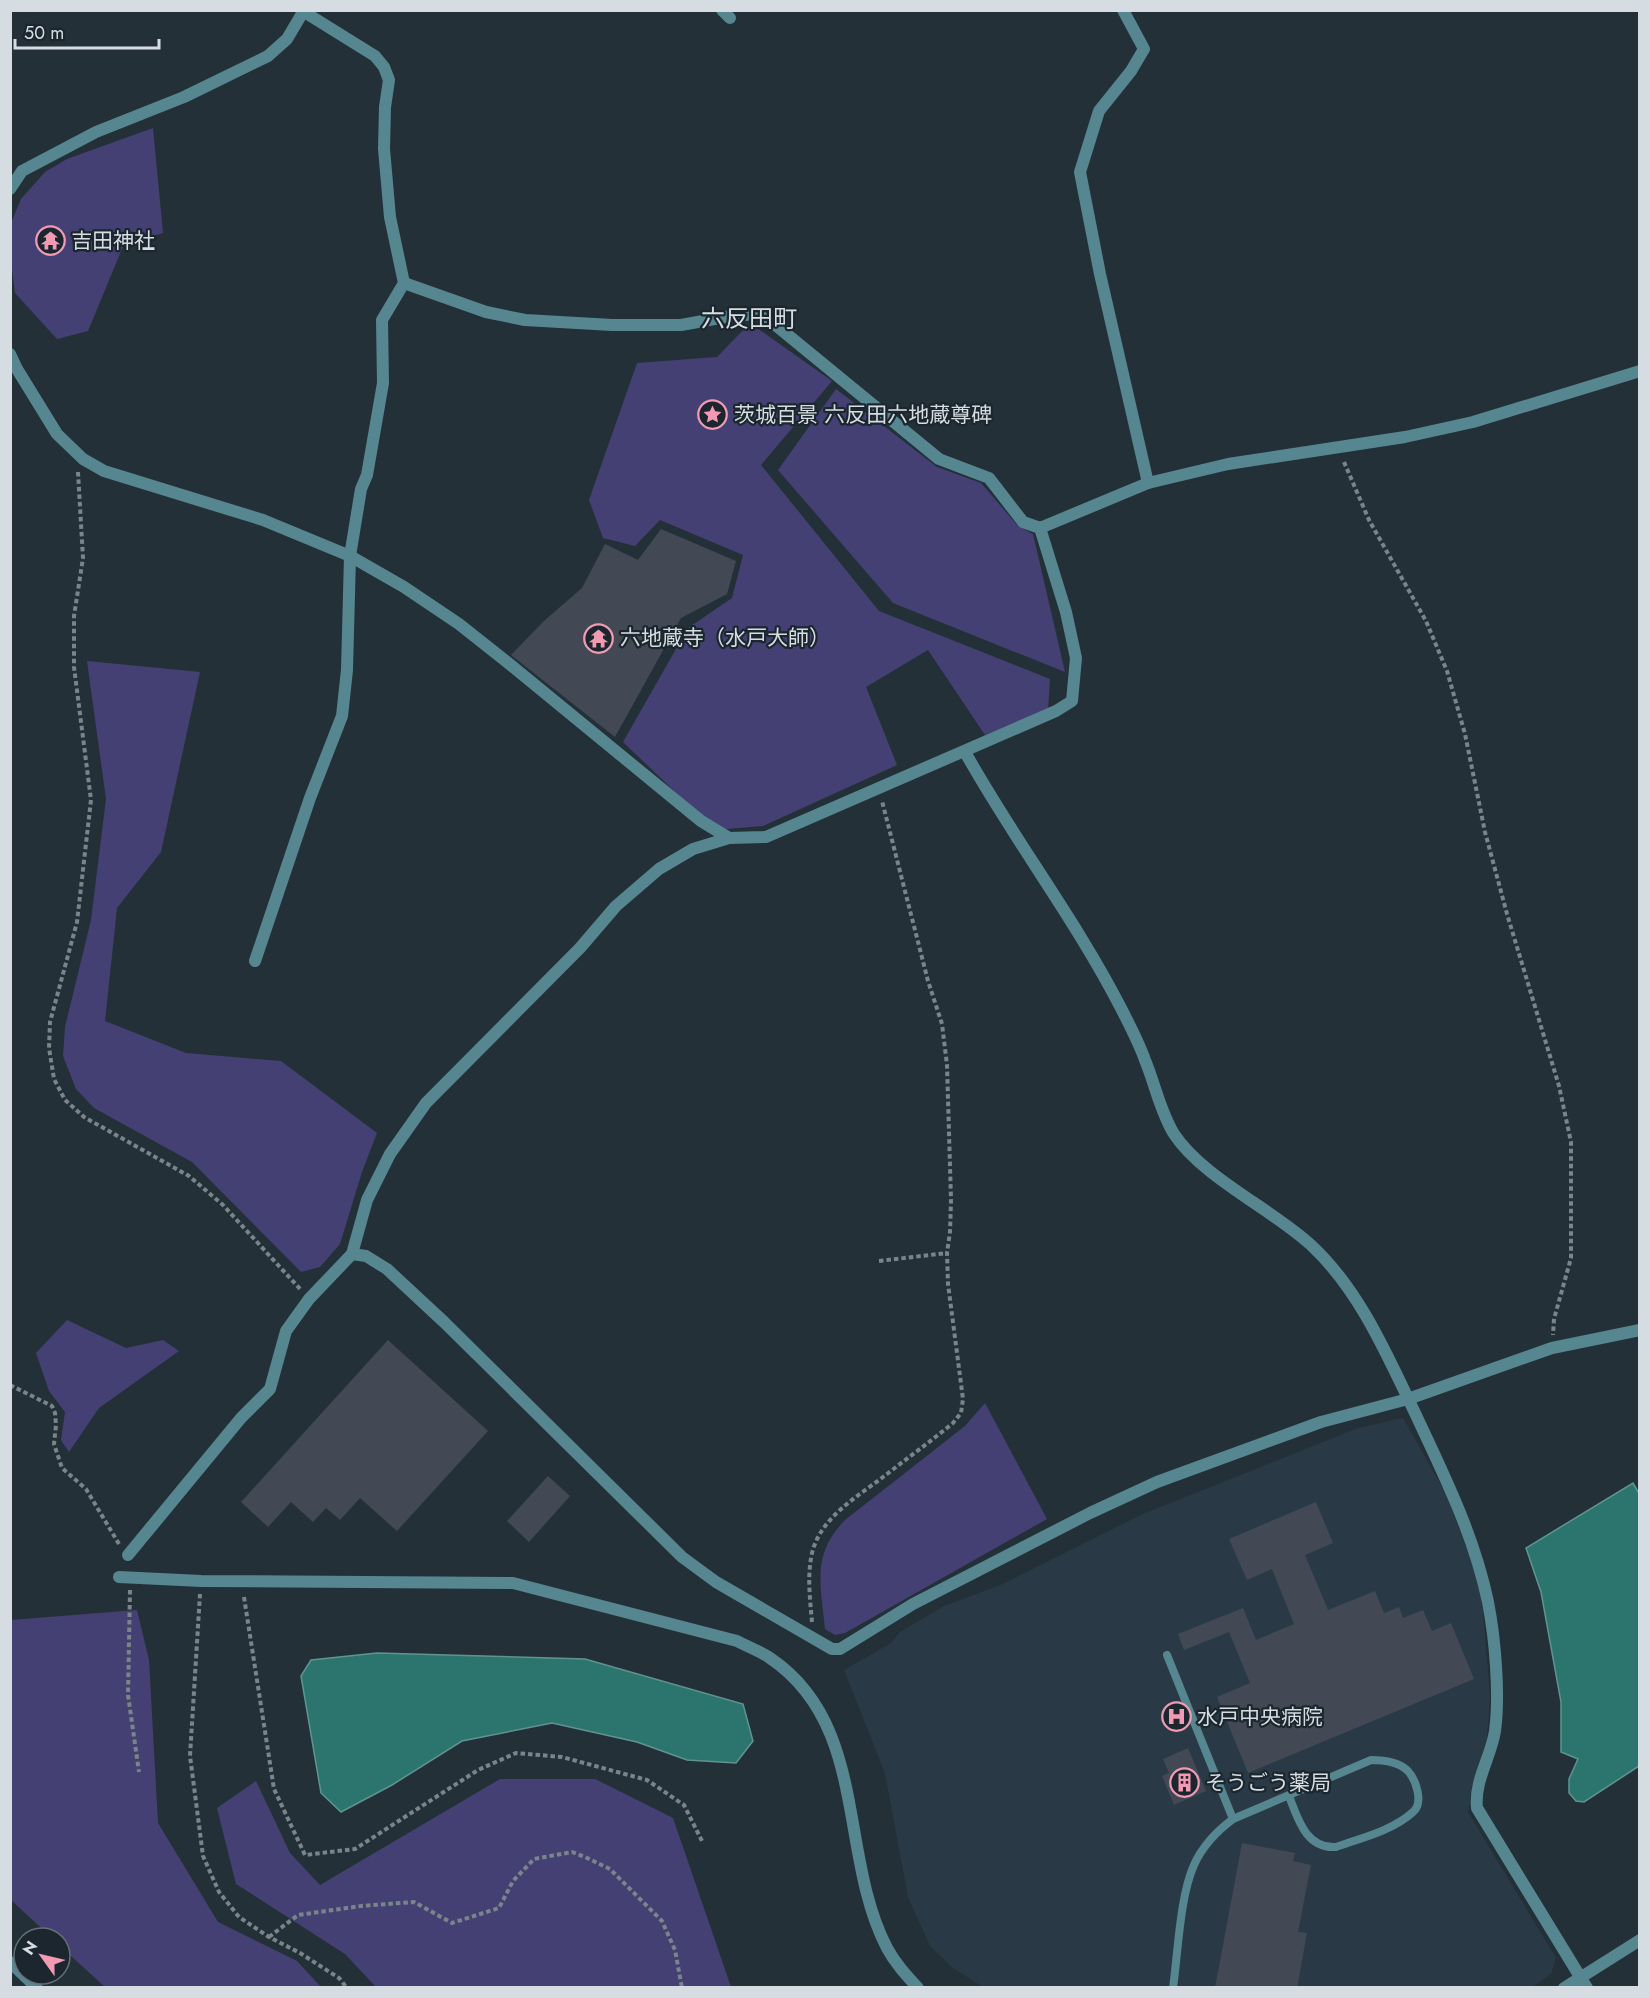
<svg xmlns="http://www.w3.org/2000/svg" width="1650" height="1998" font-family="Jost,'Noto Sans JP',sans-serif">
  <style>
    .built { fill: #293a46 }
    .green { fill: #454073 }
    .water { fill: #2c756e; stroke: #5f9491; stroke-width: 1.5 }
    .building { fill: #424954 }
    .lines { fill: none; stroke-linecap: round; stroke-linejoin: round }
    .path { stroke: #7a848b; stroke-width: 4; stroke-dasharray: 4.5 3; stroke-linecap: butt }
    .service { stroke: #568791; stroke-width: 8 }
    .minor { stroke: #568791; stroke-width: 12 }
    .tertiary { stroke: #568791; stroke-width: 12 }
    .labels { text-anchor: middle; dominant-baseline: central; stroke-width: 4.5; stroke-linejoin: round; paint-order: stroke }
    .poi-label { font-size: 21px; fill: #d5dde2; stroke: #1b262e; text-anchor: start }
    .quarter-label { font-size: 24px; fill: #d5dde2; stroke: #1b262e }
  </style>
  <rect width="100%" height="100%" fill="#243038"/>
  <path class="built" d="M 1403,1418 L 1446,1494 L 1475,1570 L 1482,1601 L 1490,1697 L 1487,1738 L 1473,1784 L 1468,1812 L 1556,1958 L 1551,1974 L 1531,1988 L 983,1987 L 953,1968 L 930,1946 L 908,1897 L 885,1773 L 844,1670 L 891,1643 L 900,1632 L 944,1606 L 1003,1584 L 1143,1514 L 1358,1428 Z"/>
  <g class="green">
    <path d="M 153,128 L 163,233 L 124,244 L 88,331 L 57,339 L 15,293 L 11,262 L 11,223 L 21,199 L 45,172 L 67,159 Z"/>
    <path d="M 750,323 L 832,381 L 761,465 L 879,611 L 1050,679 L 1048,710 L 985,735 L 928,650 L 866,687 L 897,765 L 763,826 L 715,830 L 623,742 L 688,628 L 732,598 L 743,555 L 660,520 L 635,546 L 603,538 L 589,500 L 637,363 L 717,357 Z"/>
    <path d="M 836,389 L 937,467 L 981,483 L 1018,526 L 1033,534 L 1065,672 L 893,603 L 778,470 Z"/>
    <path d="M 87,661 L 200,672 L 161,852 L 117,908 L 105,1021 L 186,1053 L 281,1061 L 377,1133 L 362,1172 L 340,1244 L 320,1267 L 301,1272 L 192,1162 L 94,1108 L 76,1089 L 63,1056 L 65,1027 L 91,920 L 106,799 Z"/>
    <path d="M 67,1320 L 126,1348 L 163,1340 L 179,1351 L 99,1408 L 69,1452 L 61,1440 L 65,1412 L 49,1391 L 36,1353 Z"/>
    <path d="M 985,1403 L 1047,1519 L 845,1633 L 835,1635 L 825,1629 C 821,1585 811,1555 845,1520 L 965,1426 Z"/>
    <path d="M 137,1610 L 149,1660 L 158,1823 L 218,1922 L 297,1961 L 321,1987 L 105,1987 L 60,1946 L 60,1938 L 52,1938 L 11,1900 L 11,1620 Z"/>
    <path d="M 500,1779 L 595,1779 L 673,1818 L 731,1987 L 376,1987 L 345,1954 L 236,1884 L 217,1808 L 256,1781 L 290,1853 L 320,1885 Z"/>
  </g>
  <g class="water">
    <path d="M 1633,1483 L 1640,1495 L 1639,1766 L 1584,1802 L 1576,1801 L 1569,1793 L 1569,1779 L 1578,1759 L 1561,1752 L 1561,1702 L 1541,1592 L 1526,1548 Z"/>
    <path d="M 377,1653 L 585,1659 L 743,1704 L 753,1741 L 736,1763 L 687,1760 L 637,1742 L 552,1723 L 462,1741 L 392,1785 L 341,1812 L 321,1793 L 301,1676 L 311,1660 Z"/>
  </g>
  <g class="building">
    <path d="M 661,529 L 736,561 L 727,594 L 681,618 L 615,737 L 511,655 L 544,621 L 582,588 L 605,544 L 638,560 Z"/>
    <path d="M 388,1340 L 488,1431 L 397,1531 L 360,1498 L 340,1520 L 326,1508 L 313,1522 L 291,1502 L 268,1527 L 241,1502 Z"/>
    <path d="M 548,1476 L 570,1496 L 529,1542 L 507,1521 Z"/>
    <path d="M 1316,1502 L 1333,1543 L 1305,1555 L 1328,1610 L 1375,1591 L 1384,1613 L 1399,1607 L 1403,1618 L 1423,1610 L 1432,1631 L 1451,1623 L 1474,1679 L 1248,1773 L 1217,1697 L 1250,1683 L 1229,1632 L 1184,1650 L 1178,1634 L 1243,1608 L 1256,1640 L 1294,1624 L 1272,1569 L 1247,1580 L 1229,1539 Z"/>
    <path d="M 1188,1748 L 1206,1791 L 1174,1805 L 1162,1776 L 1169,1773 L 1163,1759 Z"/>
    <path d="M 1242,1843 L 1295,1853 L 1293,1861 L 1311,1865 L 1298,1932 L 1307,1933 L 1297,1988 L 1215,1988 Z"/>
  </g>
  <g class="lines">
    <g class="path">
      <path d="M 1344,462 L 1369,520 L 1426,621 L 1447,671 L 1465,734 L 1485,832 L 1507,914 L 1559,1086 L 1571,1142 L 1571,1258 L 1554,1319 L 1553,1335"/>
      <path d="M 78,472 L 83,558 L 74,616 L 74,667 L 91,800 L 77,922 L 50,1022 L 49,1048 L 54,1079 L 65,1100 L 84,1117 L 189,1176 L 223,1205 L 301,1290"/>
      <path d="M 879,1261 L 947,1253"/>
      <path d="M 10,1385 L 52,1406 L 55,1413 L 56,1425 L 54,1444 L 62,1468 L 86,1489 L 119,1544"/>
      <path d="M 130,1590 L 128,1695 L 139,1772"/>
      <path d="M 200,1594 L 190,1756 L 203,1856 L 219,1892 L 239,1917 L 269,1937 L 300,1953 L 339,1978 L 347,1988"/>
      <path d="M 244,1597 L 274,1789 L 305,1855 L 355,1849 L 478,1770 L 516,1753 L 562,1757 L 647,1780 L 684,1805 L 702,1841"/>
      <path d="M 812,1622 C 810,1599 807,1576 812,1553 C 821,1516 859,1496 887,1474 C 909,1457 931,1441 953,1423 L 961,1413 L 963,1399 L 948,1284 L 947,1253 L 950,1232 L 951,1200 L 947,1065 L 942,1024 L 928,981 L 882,801"/>
      <path d="M 269,1937 L 298,1915 L 361,1906 L 414,1902 L 452,1923 L 499,1908 L 513,1881 L 534,1859 L 572,1852 L 585,1857 L 610,1869 L 662,1921 L 675,1950 L 682,1988"/>
    </g>
    <g class="service">
      <path d="M 1167,1655 L 1233,1819"/>
      <path d="M 1173,1988 C 1178,1952 1180,1896 1194,1865 C 1202,1847 1217,1831 1233,1819 L 1371,1760 C 1383,1760 1398,1762 1407,1770 C 1416,1779 1424,1803 1413,1812 C 1392,1831 1361,1838 1336,1847 C 1306,1849 1298,1819 1289,1796"/>
    </g>
    <g class="minor">
      <path d="M 722,10 L 730,18"/>
      <path d="M 1123,10 L 1144,49 L 1131,71 L 1099,111 L 1080,172 L 1100,274 L 1148,483"/>
      <path d="M 10,189 L 22,171 L 96,132 L 184,97 L 268,56 L 287,39 L 303,12"/>
      <path d="M 404,283 L 486,312 L 525,320 L 612,325 L 681,325 L 731,316 L 757,314 L 778,327 L 939,459 L 989,478 L 1023,522 L 1040,528 L 1148,483 L 1228,464 L 1405,437 L 1473,422 L 1640,371"/>
      <path d="M 10,354 L 17,369 L 57,434 L 83,459 L 104,471 L 263,520 L 350,556 L 404,587 L 459,624 L 507,662 L 701,821 L 729,838"/>
      <path d="M 965,752 C 1014,840 1076,920 1122,1010 C 1130,1026 1139,1043 1145,1060 C 1155,1084 1160,1111 1174,1134 C 1203,1178 1274,1210 1312,1246 C 1360,1291 1387,1355 1415,1413 C 1444,1475 1474,1535 1488,1602 C 1495,1638 1500,1694 1495,1731 C 1491,1757 1474,1781 1477,1808 L 1587,1988"/>
      <path d="M 255,961 L 310,798 L 342,716 L 347,670 L 350,556 L 361,489 L 367,475 L 383,383 L 382,320 L 404,283 L 390,217 L 384,149 L 385,107 L 389,80 L 384,67 L 375,56 L 301,10"/>
      <path d="M 352,1254 L 366,1256 L 387,1269 L 444,1322 L 682,1557 L 716,1582 L 832,1649 L 840,1649 L 913,1604 L 1090,1513 L 1157,1482 L 1321,1422 L 1408,1399 L 1552,1348 L 1640,1330"/>
      <path d="M 128,1555 L 241,1418 L 270,1389 L 286,1331 L 309,1299 L 352,1254 L 367,1200 L 390,1154 L 426,1103 L 580,948 L 616,906 L 659,869 L 693,849 L 729,838 L 766,837 L 1056,711 L 1072,701 L 1076,658 L 1066,612 L 1040,528"/>
      <path d="M 10,1962 L 37,1988"/>
    </g>
    <g class="tertiary">
      <path d="M 119,1577 L 201,1581 L 513,1583 L 737,1641 C 748,1647 760,1651 770,1658 C 869,1725 838,1854 887,1948 C 895,1963 906,1975 918,1988"/>
      <path d="M 1564,1988 L 1640,1940"/>
    </g>
  </g>
  <defs>
    <symbol id="temple-ring" viewBox="-11 -11 22 22"><circle r="9.5" fill="#1b262e" stroke="#f19ab2" stroke-width="1.5"/><path d="M0-6L5-2H3V0L6.5 2.5H4V6H1.5V3h-3V6H-4V2.5H-6.5L-3 0V-2H-5Z" fill="#f19ab2"/></symbol>
    <symbol id="sight-ring" viewBox="-11 -11 22 22"><circle r="9.5" fill="#1b262e" stroke="#f19ab2" stroke-width="1.5"/><path d="M0-6L1.8-2.2L6-1.7L2.9 1.2L3.7 5.4L0 3.3L-3.7 5.4L-2.9 1.2L-6-1.7L-1.8-2.2Z" fill="#f19ab2"/></symbol>
    <symbol id="hospital-ring" viewBox="-11 -11 22 22"><circle r="9.5" fill="#1b262e" stroke="#f19ab2" stroke-width="1.5"/><path d="M-5-5h3v3.5h4V-5h3V5h-3V1.5h-4V5h-3Z" fill="#f19ab2"/></symbol>
    <symbol id="building-ring" viewBox="-11 -11 22 22"><circle r="9.5" fill="#1b262e" stroke="#f19ab2" stroke-width="1.5"/><path d="M-4-6H4V6H1V3H-1V6H-4ZM-2.5-4.3h1.7v1.8h-1.7ZM.8-4.3h1.7v1.8H.8ZM-2.5-1h1.7V.8h-1.7ZM.8-1h1.7V.8H.8Z" fill="#f19ab2"/></symbol>
  </defs>
  <g fill-rule="evenodd">
    <use href="#temple-ring" x="34" y="224" width="33" height="33"/>
    <use href="#sight-ring" x="696" y="398" width="33" height="33"/>
    <use href="#temple-ring" x="582" y="622" width="33" height="33"/>
    <use href="#hospital-ring" x="1160" y="1700" width="33" height="33"/>
    <use href="#building-ring" x="1168" y="1766" width="33" height="33"/>
  </g>
  <g class="labels">
    <g class="poi-label">
      <text x="71" y="241">吉田神社</text>
      <text x="734" y="415">茨城百景 六反田六地蔵尊碑</text>
      <text x="620" y="638">六地蔵寺（水戸大師）</text>
      <text x="1197" y="1717">水戸中央病院</text>
      <text x="1205" y="1783">そうごう薬局</text>
    </g>
    <g class="quarter-label">
      <text x="749" y="318">六反田町</text>
    </g>
  </g>
  <rect width="1650" height="1998" fill="none" stroke="#d5dde2" stroke-width="24"/>
  <g transform="translate(42 1956) rotate(304)"><circle r="28" fill="#1b262e" stroke="#656f76" stroke-width="1.5"/>
  <path d="M0-4.5L10 22L0 15L-10 22Z" fill="#f19ab2"/>
  <text y="-9" font-size="16" font-weight="bold" text-anchor="middle" fill="#d5dde2">N</text>
  </g>
  <path d="M15 39v9h144v-9" fill="none" stroke="#d5dde2" stroke-width="3"/>
  <text x="24" y="39" font-size="18" fill="#d5dde2" stroke="#1b262e" stroke-width="4.5" paint-order="stroke">50 m</text>
</svg>
